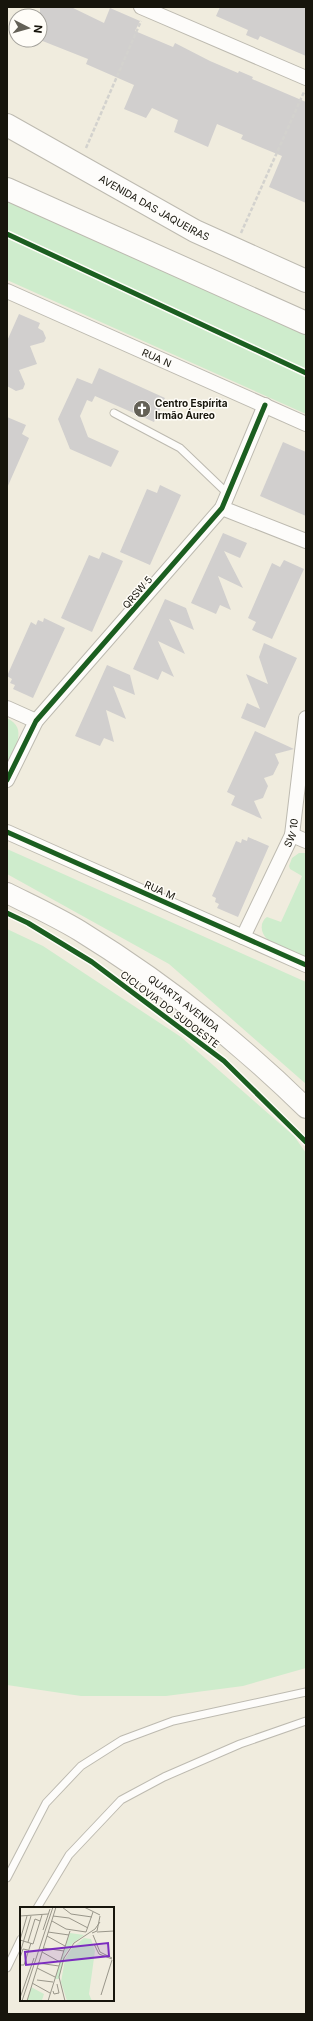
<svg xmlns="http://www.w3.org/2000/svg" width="313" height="2021" font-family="Inter,sans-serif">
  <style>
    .green { fill: #ceeccc }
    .building { fill: #d1cfce }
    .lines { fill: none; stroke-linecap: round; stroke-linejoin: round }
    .service-casing { stroke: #bdbab0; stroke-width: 9 }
    .minor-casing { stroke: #bdbab0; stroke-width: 16 }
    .secondary-casing { stroke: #bdbab0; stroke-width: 22 }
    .primary-casing { stroke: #bdbab0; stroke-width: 24 }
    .path { stroke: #d3d2ce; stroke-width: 2.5; stroke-dasharray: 4 2; stroke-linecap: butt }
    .service { stroke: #fdfcfa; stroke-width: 7 }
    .minor { stroke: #fdfcfa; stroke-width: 14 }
    .secondary { stroke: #fdfcfa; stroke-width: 20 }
    .primary { stroke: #fdfcfa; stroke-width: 22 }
    .cycleway-casing { stroke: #fffdf8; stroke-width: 8 }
    .cycleway { stroke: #1b5e20; stroke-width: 5 }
    .labels { text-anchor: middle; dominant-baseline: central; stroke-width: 3; stroke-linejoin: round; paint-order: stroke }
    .street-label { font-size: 10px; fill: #17150c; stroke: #fffdf8 }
    .poi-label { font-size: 10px; font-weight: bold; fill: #17150c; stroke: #fffdf8; text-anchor: start }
    .inset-road { fill: none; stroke: #99968a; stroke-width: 1 }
    .view { fill: #7b2cbf; fill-opacity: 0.15; stroke: #7b2cbf; stroke-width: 2 }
    .inset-edge { fill: none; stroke: #17150c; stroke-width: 2 }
  </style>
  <rect width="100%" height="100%" fill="#f0ecde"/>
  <g class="green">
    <path d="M 7,199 L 306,332 L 306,414 L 7,280 Z"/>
    <path d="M 7,718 C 29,729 14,748 7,764 Z"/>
    <path d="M 7,849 L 306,982 L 306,1084 L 169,964 L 7,874 Z"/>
    <path d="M 299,853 L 306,853 L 306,958 C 292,952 258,944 262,924 C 263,921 264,919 267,917 L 281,922 L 302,876 L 290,869 L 289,866 L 292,858 Z"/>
    <path d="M 7,929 L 43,946 L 181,1037 L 294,1136 L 306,1153 L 306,1668 L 243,1686 L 166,1696 L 81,1696 L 7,1685 Z"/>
  </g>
  <g class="building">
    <path d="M 40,7 L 71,7 L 104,23 L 110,8 L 140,21 L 135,31 L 173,47 L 175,43 L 210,61 L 238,73 L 239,71 L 253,77 L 252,79 L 306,102 L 306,203 L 269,187 L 282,156 L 241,139 L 243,135 L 217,124 L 208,147 L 174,132 L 178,120 L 152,108 L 146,118 L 124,109 L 134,85 L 86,64 L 88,59 L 40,40 Z"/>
    <path d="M 220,7 L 306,7 L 306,56 L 260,36 L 258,40 L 246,35 L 248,30 L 216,16 Z"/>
    <path d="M 19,314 L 40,323 L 38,328 L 43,331 L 46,338 L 44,342 L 30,346 L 37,364 L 19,370 L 25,384 L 23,389 L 16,391 L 7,386 L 7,341 Z"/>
    <path d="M 99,368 L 165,398 L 154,422 L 95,396 L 92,402 L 87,400 L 80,416 L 88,437 L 119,451 L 111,467 L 70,449 L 58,419 L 77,378 L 92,384 Z"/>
    <path d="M 7,417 L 26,425 L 22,434 L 29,438 L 7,488 Z"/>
    <path d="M 283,442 L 306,452 L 306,516 L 260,496 Z"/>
    <path d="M 160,485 L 181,495 L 150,565 L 120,552 L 147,489 L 157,493 Z"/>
    <path d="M 223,533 L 247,543 L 240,558 L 224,551 L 243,588 L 218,576 L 231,610 L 220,605 L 216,614 L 191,603 Z"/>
    <path d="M 102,552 L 123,561 L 92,632 L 61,618 L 89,555 L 99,559 Z"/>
    <path d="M 284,560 L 304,569 L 272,639 L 252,630 L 256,622 L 248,618 L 272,563 L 280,567 Z"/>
    <path d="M 165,599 L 186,608 L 194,630 L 169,619 L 185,654 L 158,641 L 174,677 L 162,671 L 158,680 L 133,669 Z"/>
    <path d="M 44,618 L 65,628 L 33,698 L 13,689 L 15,685 L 10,683 L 12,679 L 7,676 L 31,622 L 36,625 L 38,620 L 43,622 Z"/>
    <path d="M 264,643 L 297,658 L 265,728 L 241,718 L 247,703 L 260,709 L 246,674 L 268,684 L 259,657 Z"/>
    <path d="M 107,665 L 130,675 L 135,695 L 113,686 L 126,719 L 106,710 L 114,742 L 104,738 L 100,746 L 75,736 Z"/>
    <path d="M 255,731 L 294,749 L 275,754 L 279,763 L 273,775 L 264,778 L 268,786 L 263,798 L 254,801 L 262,819 L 231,805 L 235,796 L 227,792 Z"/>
    <path d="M 248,837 L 269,846 L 238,917 L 217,908 L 219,904 L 215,902 L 216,898 L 212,896 L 236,841 L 241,843 L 242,839 L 247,841 Z"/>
  </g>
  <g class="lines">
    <defs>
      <g id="service">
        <path d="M 114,413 L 180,448 L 228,494"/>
        <path d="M 7,1878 L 46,1803 L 81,1766 L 122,1740 L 173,1721 L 306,1692"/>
        <path d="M 37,1908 L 69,1855 L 121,1800 L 164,1777 L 240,1744 L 306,1721"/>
        <path d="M 7,1968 L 21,1939"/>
      </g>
      <g id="minor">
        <path d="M 141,7 L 306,78"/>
        <path id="s1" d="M 7,291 L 306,424"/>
        <path d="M 222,508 L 306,541"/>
        <path d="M 7,708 L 36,721"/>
        <path d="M 7,780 L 36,721 L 222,508 L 265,405"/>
        <path d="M 7,832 L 306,965"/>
        <path d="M 292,835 L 306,841"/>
        <path id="s2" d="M 243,937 L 292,835 L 306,718"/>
      </g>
      <g id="secondary">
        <path id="s3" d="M 7,893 C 31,905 57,917 80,931 C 161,981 238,1041 306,1108"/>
      </g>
      <g id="primary">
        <path id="s4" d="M 7,125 L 195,231 L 306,281"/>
        <path d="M 7,189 L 306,323"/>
      </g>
    </defs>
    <use href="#service" class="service-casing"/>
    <use href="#minor" class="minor-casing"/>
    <use href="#secondary" class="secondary-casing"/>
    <use href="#primary" class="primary-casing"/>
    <g class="path">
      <path d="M 86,148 L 141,21"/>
      <path d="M 241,233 L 304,92"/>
    </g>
    <use href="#service" class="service"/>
    <use href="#minor" class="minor"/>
    <use href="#secondary" class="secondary"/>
    <use href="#primary" class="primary"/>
    <defs>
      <g id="cycleway">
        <path d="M 7,234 L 306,373"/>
        <path d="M 7,780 L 36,721 L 222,508 L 265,405"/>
        <path d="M 7,832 L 306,965"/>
        <path d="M 7,913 L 28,923 L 92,962 L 224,1061 L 306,1142"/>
      </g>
    </defs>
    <use href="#cycleway" class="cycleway-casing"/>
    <use href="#cycleway" class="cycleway"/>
  </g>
  <defs>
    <symbol id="church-disc" viewBox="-11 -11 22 22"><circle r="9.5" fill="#636056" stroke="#fffdf8"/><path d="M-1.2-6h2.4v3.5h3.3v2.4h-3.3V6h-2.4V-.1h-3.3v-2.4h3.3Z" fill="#fff"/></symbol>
  </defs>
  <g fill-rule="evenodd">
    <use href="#church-disc" x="132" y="399" width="20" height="20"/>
  </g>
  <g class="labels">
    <g class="street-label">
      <text stroke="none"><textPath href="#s4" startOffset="169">AVENIDA DAS JAQUEIRAS</textPath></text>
      <text stroke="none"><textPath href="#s1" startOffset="164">RUA N</textPath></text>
      <text transform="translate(137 592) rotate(-49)">QRSW 5</text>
      <text stroke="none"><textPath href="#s2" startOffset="115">SW 10</textPath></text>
      <text transform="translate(160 890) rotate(24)">RUA M</text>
      <text stroke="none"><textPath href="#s3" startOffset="209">QUARTA AVENIDA</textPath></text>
      <text transform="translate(170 1009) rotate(37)">CICLOVIA DO SUDOESTE</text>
    </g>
    <g class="poi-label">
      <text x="155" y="403">Centro Espírita<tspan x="155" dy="12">Irmão Áureo</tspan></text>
    </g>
  </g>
  <g transform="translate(20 1907)">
    <rect width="94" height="94" fill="#f0ecde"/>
    <path d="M 50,26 L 64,28 L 52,37 L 45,47 L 39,72 L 35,72 ZM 64,31 L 71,32 L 75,44 L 69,87 L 72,94 L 47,94 L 41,75 L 45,52 L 52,41 ZM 11,80 L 24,87 L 22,93 L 7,94 Z" fill="#ceeccc"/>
    <path class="inset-road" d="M 42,0 L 51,7 L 72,10M 64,0 L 80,8M 0,9 L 28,7M 33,9 L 49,11 L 68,21M 32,14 L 46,22 L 66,25 L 73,5M 23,23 L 30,2M 28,25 L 49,28M 77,25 L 94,24M 72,26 L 77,24 L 80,9M 73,28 L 80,45 L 92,51M 27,29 L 45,39M 0,33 L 13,37 L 22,8M 0,33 L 7,9M 8,35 L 15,12 L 20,14M 74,37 L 79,47 L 92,52M 23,41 L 44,44M 22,45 L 40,55M 0,46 L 11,9M 0,51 L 3,42 L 8,43M 18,56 L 39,59M 0,58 L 4,58 L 11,36M 17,61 L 35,70M 17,73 L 33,75M 12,76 L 30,86M 33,84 L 34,87 L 39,86 L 37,77M 81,88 L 92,53M 0,91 L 14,51M 2,94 L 33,0M 7,94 L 36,0M 28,94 L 50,24M 45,94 L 39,70 L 44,51 L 54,36 L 75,22 L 80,15"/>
    <path class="view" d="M 88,36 L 89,49 L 6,58 L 5,45 Z"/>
    <rect width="94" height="94" class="inset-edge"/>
  </g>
  <rect width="313" height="2021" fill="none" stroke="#17150c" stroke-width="16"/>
  <g transform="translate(28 28) rotate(96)"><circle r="19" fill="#fffdf8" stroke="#a2a09a"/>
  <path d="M0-3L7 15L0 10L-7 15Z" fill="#636056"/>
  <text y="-6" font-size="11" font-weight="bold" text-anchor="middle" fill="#17150c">N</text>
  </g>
</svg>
